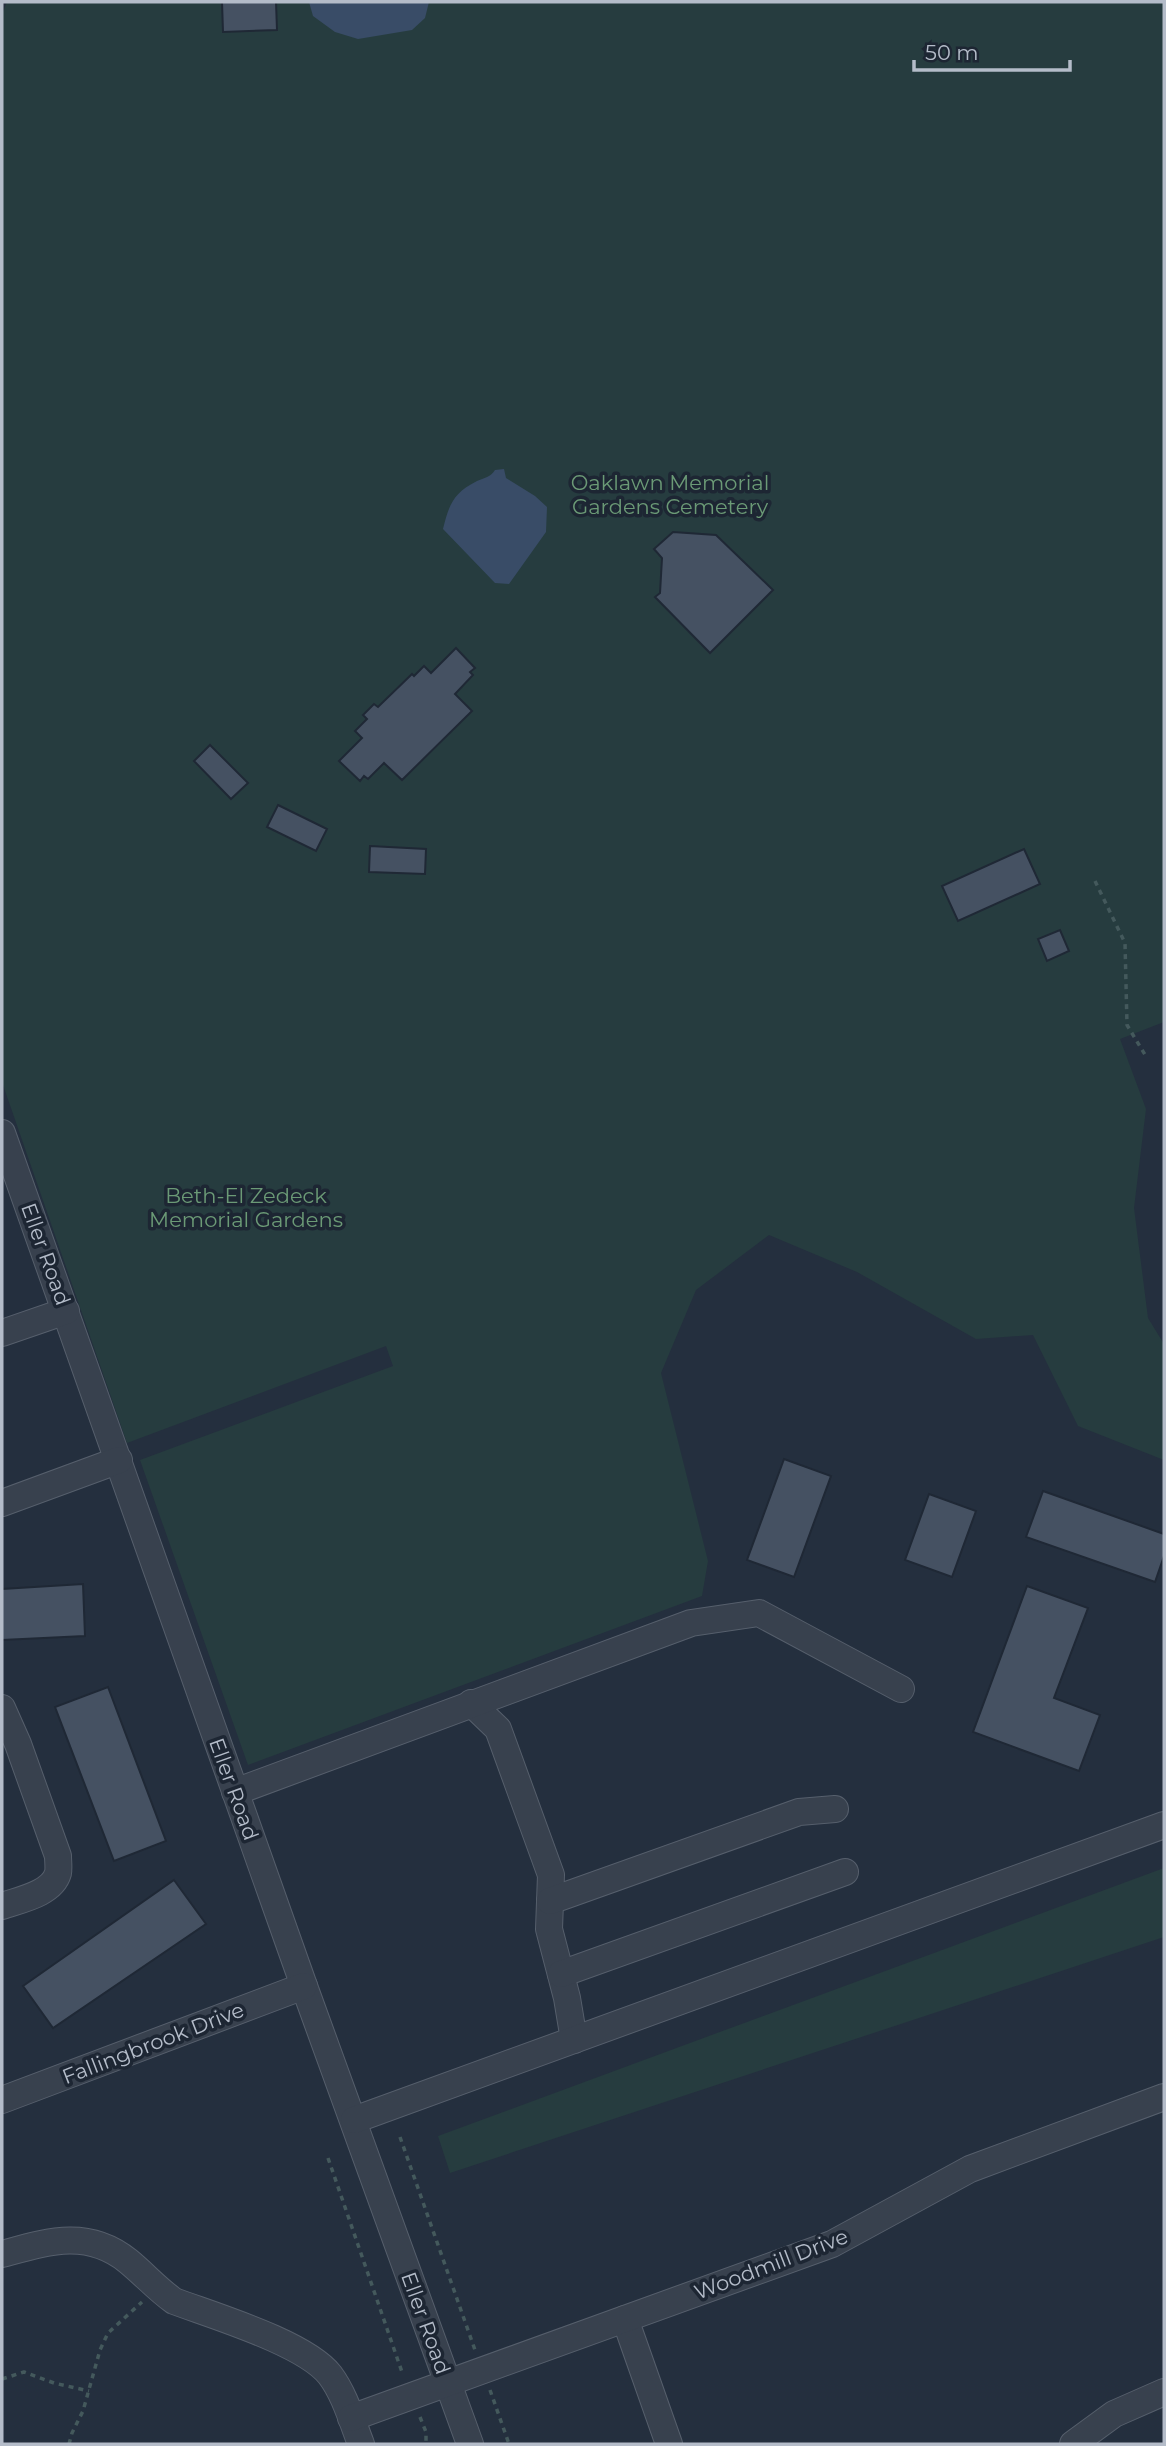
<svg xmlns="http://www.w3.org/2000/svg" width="1166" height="2446" font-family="Montserrat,sans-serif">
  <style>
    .green { fill: #263c3f }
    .water { fill: #394c67 }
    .building { fill: #455162; stroke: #1f2835; stroke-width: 2 }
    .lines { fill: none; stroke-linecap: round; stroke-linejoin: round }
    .minor-casing { stroke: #565f6c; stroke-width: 28 }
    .path { stroke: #44595c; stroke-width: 3.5; stroke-dasharray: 5 5; stroke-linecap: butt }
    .minor { stroke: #38414e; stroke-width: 26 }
    .labels { text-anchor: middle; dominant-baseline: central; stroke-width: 7; stroke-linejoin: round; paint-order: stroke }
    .park-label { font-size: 21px; fill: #6b9a76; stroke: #1d2633 }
    .street-label { font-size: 21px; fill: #b4bcc9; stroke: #1d2633 }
  </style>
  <rect width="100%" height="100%" fill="#242f3e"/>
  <g class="green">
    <path d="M 7,2 L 1164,2 L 1164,1022 L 1120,1039 L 1146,1109 L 1134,1208 L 1148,1318 L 1164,1344 L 1164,1460 L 1078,1426 L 1033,1335 L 976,1339 L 857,1272 L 769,1235 L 696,1290 L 661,1373 L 708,1561 L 702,1596 L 248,1765 L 140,1460 L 393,1366 L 386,1346 L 127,1443 L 2,1082 L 2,14 Z"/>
    <path d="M 1164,1868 L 1164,1937 L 450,2173 L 438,2136 Z"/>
  </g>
  <g class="water">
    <path d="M 309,2 L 429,2 L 425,18 L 412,30 L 358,39 L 335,32 L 313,16 Z"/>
    <path d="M 504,469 L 506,478 L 535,496 L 547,507 L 546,532 L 509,584 L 495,583 L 443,529 C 449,505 453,493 477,481 C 484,478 491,477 495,470 Z"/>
  </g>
  <g class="building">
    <path d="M 222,2 L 276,2 L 277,30 L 223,32 Z"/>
    <path d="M 673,532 L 716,535 L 773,590 L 710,653 L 655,597 L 660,593 L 662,558 L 654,549 Z"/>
    <path d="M 456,648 L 475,668 L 470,672 L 473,675 L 455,694 L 472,711 L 402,780 L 384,763 L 368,779 L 364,776 L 360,781 L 339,761 L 362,738 L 355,731 L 367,719 L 363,715 L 374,704 L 378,707 L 412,674 L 414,676 L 424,666 L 431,673 Z"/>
    <path d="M 210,745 L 248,783 L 231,799 L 194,761 Z"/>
    <path d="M 278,805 L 327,829 L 316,851 L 267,827 Z"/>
    <path d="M 370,846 L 426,849 L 425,874 L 369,872 Z"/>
    <path d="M 1024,849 L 1040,884 L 958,921 L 942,886 Z"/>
    <path d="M 1060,930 L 1069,951 L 1047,961 L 1038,939 Z"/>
    <path d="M 784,1459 L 831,1476 L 794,1577 L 747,1560 Z"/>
    <path d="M 1043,1491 L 1164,1534 L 1164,1556 L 1155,1582 L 1026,1537 Z"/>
    <path d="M 929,1494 L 976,1511 L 952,1577 L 905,1560 Z"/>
    <path d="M 83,1584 L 85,1636 L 2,1640 L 2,1589 Z"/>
    <path d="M 1027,1586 L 1088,1608 L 1054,1698 L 1100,1715 L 1079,1771 L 973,1732 Z"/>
    <path d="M 108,1687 L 166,1841 L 114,1861 L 55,1707 Z"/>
    <path d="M 174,1880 L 206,1924 L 53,2028 L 23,1986 Z"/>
  </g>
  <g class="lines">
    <defs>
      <g id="minor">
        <path d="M 2,1133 L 304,1986 L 470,2444"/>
        <path d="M 2,1333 L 66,1311"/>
        <path d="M 2,1503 L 119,1460"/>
        <path d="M 471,1703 L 498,1729 L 551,1875 L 549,1929 L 567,1998 L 574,2040"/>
        <path d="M 2,1708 L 18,1744 L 58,1856 C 58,1861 59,1868 58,1873 C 52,1894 19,1900 2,1906"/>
        <path d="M 235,1792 L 691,1623 L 759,1613 L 901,1689"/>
        <path d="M 550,1901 L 799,1812 L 835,1809"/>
        <path d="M 561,1974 L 845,1872"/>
        <path d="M 2,2100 L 304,1986"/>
        <path d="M 354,2120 L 1164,1825"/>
        <path d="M 2,2254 C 46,2242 87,2228 128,2261 C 144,2274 157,2289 174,2301 C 214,2316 305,2343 330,2375 C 345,2395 352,2421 361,2444"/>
        <path d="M 625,2319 L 669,2444"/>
        <path d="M 351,2418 L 832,2244 L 970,2169 L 1164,2097"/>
        <path d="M 1073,2444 L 1114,2414 L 1164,2392"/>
      </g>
    </defs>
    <use href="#minor" class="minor-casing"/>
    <g class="path">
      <path d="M 1095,881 L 1125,943 L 1127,1025 L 1147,1058"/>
      <path d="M 400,2137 L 475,2350"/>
      <path d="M 328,2158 L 403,2375"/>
      <path d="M 2,2379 L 24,2372 L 54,2383 L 89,2391"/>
      <path d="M 490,2390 L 509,2444"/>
      <path d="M 420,2417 L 426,2432 L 426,2444"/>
      <path d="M 69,2444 L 72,2433 L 83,2411 L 100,2350 L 108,2333 L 142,2302"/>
    </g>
    <use href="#minor" class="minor"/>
  </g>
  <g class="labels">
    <g class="park-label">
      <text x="670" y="482">Oaklawn Memorial<tspan x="670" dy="24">Gardens Cemetery</tspan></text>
      <text x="246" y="1195">Beth-El Zedeck<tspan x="246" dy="24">Memorial Gardens</tspan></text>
    </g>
    <g class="street-label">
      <text transform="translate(46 1254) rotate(70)">Eller Road</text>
      <text transform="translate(234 1789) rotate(70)">Eller Road</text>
      <text transform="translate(153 2043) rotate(-21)">Fallingbrook Drive</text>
      <text transform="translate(771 2264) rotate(-21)">Woodmill Drive</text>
      <text transform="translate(426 2323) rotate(70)">Eller Road</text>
    </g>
  </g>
  <rect width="1166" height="2446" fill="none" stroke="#b4bcc9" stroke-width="7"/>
  <path d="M914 60v10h156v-10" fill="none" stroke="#b4bcc9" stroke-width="3.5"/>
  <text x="925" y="60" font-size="21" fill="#b4bcc9" stroke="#1d2633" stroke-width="5" paint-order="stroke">50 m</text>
</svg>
